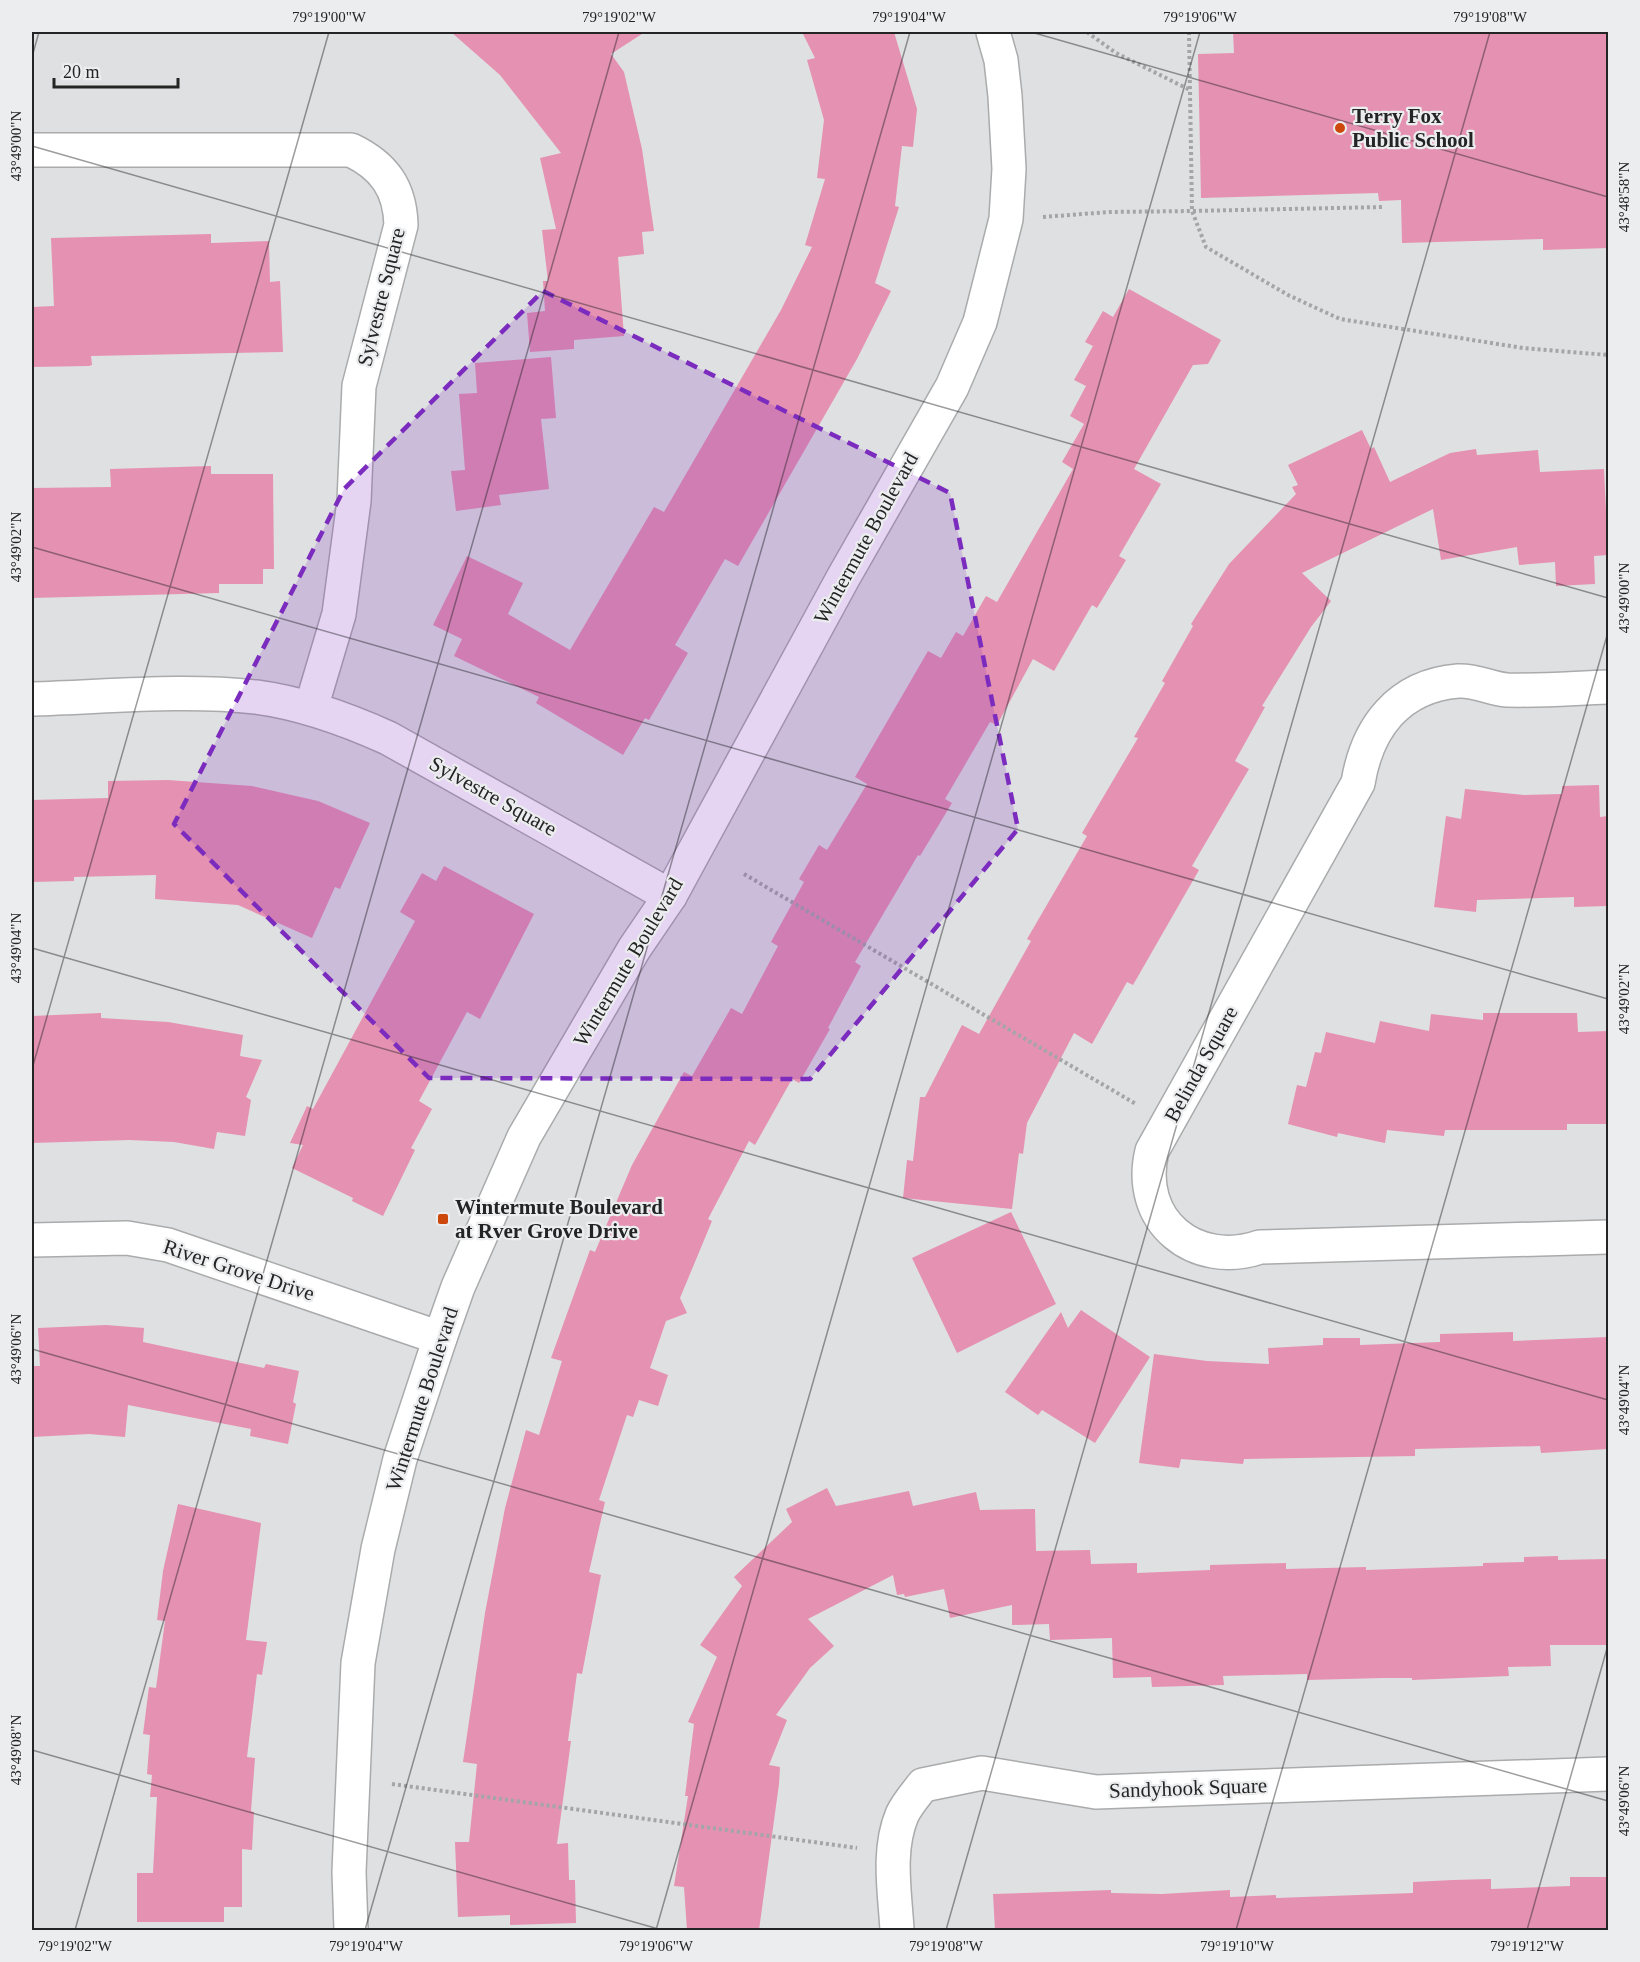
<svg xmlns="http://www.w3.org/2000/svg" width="1640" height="1962" font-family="'Times New Roman',serif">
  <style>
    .building { fill: #e591b1 }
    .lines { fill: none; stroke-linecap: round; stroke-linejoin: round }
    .street-casing { stroke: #aaabac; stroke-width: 36 }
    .secondary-casing { stroke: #aaabac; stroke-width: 36 }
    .path { stroke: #a4a5a6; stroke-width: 4; stroke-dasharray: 3 3; stroke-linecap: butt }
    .street { stroke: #fff; stroke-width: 33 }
    .secondary { stroke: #fff; stroke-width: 33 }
    .marked { fill: #7b2cbf; fill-opacity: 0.2; stroke: #7b2cbf; stroke-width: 4.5; stroke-dasharray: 12 8; stroke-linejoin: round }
    .ticks { fill: none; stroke: #242425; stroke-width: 1.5; stroke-opacity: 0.45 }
    .poi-dot { fill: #ce480b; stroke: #ecedee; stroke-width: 2 }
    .labels { text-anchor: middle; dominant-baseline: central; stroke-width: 4.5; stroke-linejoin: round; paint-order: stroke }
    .poi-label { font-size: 21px; font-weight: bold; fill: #242425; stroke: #ecedee; text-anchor: start }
    .street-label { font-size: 21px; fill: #242425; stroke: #ecedee }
    .neatline { fill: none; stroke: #242425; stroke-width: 2 }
    .ticks-label { font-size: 15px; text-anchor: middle; fill: #242425 }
  </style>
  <rect width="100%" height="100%" fill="#dfe0e1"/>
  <g class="building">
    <path d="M 451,32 L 645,32 L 611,54 L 624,72 L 642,149 L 654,231 L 642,232 L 644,254 L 618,257 L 624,336 L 574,340 L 574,349 L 530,352 L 527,313 L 545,311 L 543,281 L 548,281 L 542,230 L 556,229 L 540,158 L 561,153 L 500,75 Z"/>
    <path d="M 802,32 L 894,32 L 917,109 L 913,147 L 902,146 L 895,206 L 899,207 L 875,283 L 891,291 L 857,359 L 738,566 L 725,559 L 675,645 L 688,653 L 649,720 L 645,718 L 623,755 L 536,703 L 539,697 L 454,656 L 462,639 L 433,625 L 467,556 L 523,583 L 508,614 L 570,650 L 654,507 L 664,512 L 781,310 L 812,247 L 805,245 L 825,179 L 817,178 L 824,120 L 807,60 L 815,58 Z"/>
    <path d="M 1233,32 L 1608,32 L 1608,248 L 1543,250 L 1543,239 L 1402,243 L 1401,200 L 1379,201 L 1378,193 L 1201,198 L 1198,54 L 1234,53 Z"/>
    <path d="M 211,234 L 211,243 L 269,241 L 270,282 L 280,281 L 283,352 L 91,356 L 92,365 L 89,366 L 32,367 L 32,307 L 54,306 L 51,238 Z"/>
    <path d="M 1129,289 L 1221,340 L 1208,364 L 1193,365 L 1134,469 L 1161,484 L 1119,556 L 1126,560 L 1097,608 L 1092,605 L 1054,671 L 1033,659 L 997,725 L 990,722 L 945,799 L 952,803 L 920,856 L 918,855 L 855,962 L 861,966 L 828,1028 L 830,1029 L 799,1083 L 792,1079 L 755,1145 L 749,1141 L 708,1219 L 712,1221 L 680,1298 L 687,1313 L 666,1321 L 650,1368 L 668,1375 L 658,1406 L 639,1400 L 633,1417 L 627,1415 L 599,1500 L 605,1502 L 589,1572 L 601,1575 L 582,1674 L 577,1673 L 568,1741 L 571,1741 L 557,1844 L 568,1843 L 569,1880 L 575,1880 L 576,1923 L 510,1925 L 510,1915 L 458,1917 L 455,1842 L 469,1842 L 477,1764 L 463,1762 L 485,1613 L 505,1508 L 526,1430 L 539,1435 L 562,1361 L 551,1358 L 590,1250 L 595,1252 L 632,1165 L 684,1072 L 692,1076 L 731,1008 L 742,1014 L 778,946 L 771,942 L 804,882 L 799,879 L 819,845 L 827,850 L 867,784 L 855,777 L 928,651 L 941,658 L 956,632 L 963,636 L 986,596 L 997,602 L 1073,469 L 1062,462 L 1084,424 L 1070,416 L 1086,386 L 1074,380 L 1093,346 L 1085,342 L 1103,311 L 1113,317 Z"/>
    <path d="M 551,357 L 556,418 L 541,419 L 549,489 L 499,495 L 501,505 L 456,511 L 451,471 L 465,470 L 459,394 L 477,393 L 475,363 Z"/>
    <path d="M 1362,430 L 1371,449 L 1374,447 L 1390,482 L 1450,453 L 1476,449 L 1477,455 L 1538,450 L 1540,472 L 1604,469 L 1608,555 L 1594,556 L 1595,584 L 1556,586 L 1555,562 L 1519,565 L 1517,547 L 1441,560 L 1433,509 L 1302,573 L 1331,601 L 1311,627 L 1262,706 L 1265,707 L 1235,761 L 1249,769 L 1192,866 L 1199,870 L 1133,985 L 1127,982 L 1092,1044 L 1074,1033 L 1027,1123 L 1023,1154 L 1019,1153 L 1012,1209 L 903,1198 L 907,1160 L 913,1161 L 920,1097 L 925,1097 L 962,1025 L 979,1034 L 1031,941 L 1027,939 L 1087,836 L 1082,833 L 1138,738 L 1134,737 L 1165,683 L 1162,681 L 1193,626 L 1191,624 L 1229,564 L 1296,494 L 1292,487 L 1298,485 L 1288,465 Z"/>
    <path d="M 211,466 L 211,474 L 273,474 L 274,569 L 263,569 L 263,584 L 219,584 L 219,593 L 32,598 L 32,488 L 111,487 L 110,469 Z"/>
    <path d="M 168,780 L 252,786 L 318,801 L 370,823 L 340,889 L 335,887 L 312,938 L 238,905 L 155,899 L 156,875 L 74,877 L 74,881 L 32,882 L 32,800 L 108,798 L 108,781 Z"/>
    <path d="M 1599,785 L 1600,817 L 1608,816 L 1608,906 L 1574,907 L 1574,897 L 1477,900 L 1476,912 L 1434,907 L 1446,816 L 1461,819 L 1465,789 L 1524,795 L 1562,794 L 1562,786 Z"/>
    <path d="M 444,866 L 534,914 L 480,1019 L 467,1012 L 419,1101 L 432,1109 L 411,1148 L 415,1150 L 383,1216 L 352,1201 L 353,1198 L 292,1168 L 303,1145 L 290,1143 L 307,1106 L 313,1109 L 415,921 L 400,912 L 422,873 L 436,881 Z"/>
    <path d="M 101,1013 L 101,1018 L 168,1022 L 243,1035 L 240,1056 L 262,1060 L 246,1097 L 251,1100 L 245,1136 L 217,1132 L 214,1149 L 174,1142 L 129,1140 L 32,1143 L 32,1016 Z"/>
    <path d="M 1483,1013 L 1577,1013 L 1578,1032 L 1608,1031 L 1608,1124 L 1567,1124 L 1567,1130 L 1445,1130 L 1444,1136 L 1387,1130 L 1385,1143 L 1338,1133 L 1337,1137 L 1288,1124 L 1297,1085 L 1306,1087 L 1315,1052 L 1321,1053 L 1326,1032 L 1375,1043 L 1380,1021 L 1429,1031 L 1431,1014 L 1483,1020 Z"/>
    <path d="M 1011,1212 L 1056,1304 L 957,1353 L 912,1258 Z"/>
    <path d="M 1081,1310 L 1150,1357 L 1095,1443 L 1042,1410 L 1038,1415 L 1005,1392 L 1061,1312 L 1068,1328 Z"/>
    <path d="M 106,1325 L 144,1328 L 143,1342 L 264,1368 L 266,1364 L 299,1371 L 293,1402 L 296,1404 L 288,1444 L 250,1436 L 251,1429 L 128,1405 L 125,1437 L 89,1434 L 32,1437 L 32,1366 L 40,1366 L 38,1328 Z"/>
    <path d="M 1513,1332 L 1513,1341 L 1608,1337 L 1608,1449 L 1541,1453 L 1540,1446 L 1415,1449 L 1415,1456 L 1244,1459 L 1243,1464 L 1181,1459 L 1179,1468 L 1139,1463 L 1154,1354 L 1207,1361 L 1269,1364 L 1268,1348 L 1323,1345 L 1323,1338 L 1360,1338 L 1360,1345 L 1440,1342 L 1440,1334 Z"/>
    <path d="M 827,1488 L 836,1506 L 909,1491 L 913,1506 L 976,1492 L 980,1510 L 1035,1509 L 1036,1551 L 1090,1550 L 1091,1564 L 1137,1563 L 1137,1573 L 1210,1570 L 1210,1565 L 1286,1563 L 1286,1569 L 1366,1567 L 1366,1570 L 1483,1566 L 1483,1563 L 1524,1562 L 1524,1557 L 1558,1556 L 1558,1560 L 1608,1559 L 1608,1645 L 1550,1645 L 1551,1666 L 1508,1667 L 1509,1676 L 1412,1680 L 1412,1678 L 1383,1678 L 1307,1680 L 1307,1674 L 1223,1676 L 1224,1685 L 1152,1687 L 1151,1677 L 1113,1678 L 1112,1638 L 1050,1640 L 1049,1624 L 1012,1625 L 1012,1605 L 950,1618 L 944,1589 L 905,1597 L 904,1594 L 897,1595 L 893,1575 L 808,1619 L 834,1646 L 810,1668 L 776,1715 L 787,1720 L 769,1765 L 780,1767 L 779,1784 L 759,1930 L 687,1930 L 684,1887 L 674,1886 L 688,1796 L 685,1796 L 694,1724 L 688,1722 L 717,1657 L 700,1645 L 742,1586 L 734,1577 L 792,1522 L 786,1509 Z"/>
    <path d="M 178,1504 L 261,1523 L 246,1640 L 267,1642 L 262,1675 L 257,1674 L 247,1757 L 255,1758 L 251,1811 L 254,1812 L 252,1850 L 242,1849 L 242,1907 L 224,1907 L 224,1922 L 137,1922 L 137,1873 L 153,1873 L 157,1797 L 150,1797 L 152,1775 L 147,1774 L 150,1735 L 143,1734 L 149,1687 L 156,1688 L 165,1621 L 157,1620 L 163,1571 Z"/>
    <path d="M 1570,1877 L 1608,1877 L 1608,1930 L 995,1930 L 993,1894 L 1111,1890 L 1111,1893 L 1162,1894 L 1230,1890 L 1230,1897 L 1276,1895 L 1276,1898 L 1413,1893 L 1413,1882 L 1453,1880 L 1491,1879 L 1491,1889 L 1570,1886 Z"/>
  </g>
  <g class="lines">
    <defs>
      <g id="street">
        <path d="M 32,150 L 351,150 C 384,166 400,188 401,225 L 359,386 L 354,501 L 339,614 L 311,708"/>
        <path d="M 1608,687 C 1575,688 1541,691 1507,690 C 1491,689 1476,680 1458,681 C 1398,686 1367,728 1358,783 L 1152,1151 C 1135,1221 1195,1269 1260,1247 L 1608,1237"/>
        <path d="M 32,699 C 106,697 183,689 256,697 C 302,703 346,719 388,738 L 670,896"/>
        <path d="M 32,1240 L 127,1238 L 168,1245 L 440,1338"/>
        <path d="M 897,1930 C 895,1893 887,1851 902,1815 C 907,1804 916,1794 923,1785 L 982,1773 L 1096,1792 L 1608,1774"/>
      </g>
      <path id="secondary" d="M 351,1930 L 349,1872 L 358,1663 L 378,1549 L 400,1459 L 440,1338 L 458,1287 L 524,1137 L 634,949 L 670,896 L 843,578 L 952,387 L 980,322 L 1006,219 L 1009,169 L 1005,96 L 1001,60 L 993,32"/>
    </defs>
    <use href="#street" class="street-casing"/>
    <use href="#secondary" class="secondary-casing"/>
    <g class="path">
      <path d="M 1087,32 L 1116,53 L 1190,90"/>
      <path d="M 1189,32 L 1192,211 L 1382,207"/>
      <path d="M 1043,217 L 1109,212 L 1192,211 L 1206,247 L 1288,295 L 1340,319 L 1523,348 L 1608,355"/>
      <path d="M 744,874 L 1136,1104"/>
      <path d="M 392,1784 L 857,1848"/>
    </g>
    <use href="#street" class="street"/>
    <use href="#secondary" class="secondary"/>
  </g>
  <path class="marked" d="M 543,291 L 950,493 L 1018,829 L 810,1079 L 429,1078 L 174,824 L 344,489 Z"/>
  <path class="ticks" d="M 1031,32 L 1608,197M 32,57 L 39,32M 32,146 L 1608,598M 32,547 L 1608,999M 32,948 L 1608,1400M 32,1069 L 329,32M 32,1349 L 1608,1801M 32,1750 L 662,1930M 75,1930 L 619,32M 365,1930 L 910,32M 656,1930 L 1200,32M 946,1930 L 1490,32M 1236,1930 L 1608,632M 1527,1930 L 1608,1645"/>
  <g class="poi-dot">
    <circle cx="1340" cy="128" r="6"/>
    <rect x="437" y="1213" width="12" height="12" rx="3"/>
  </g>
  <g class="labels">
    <g class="poi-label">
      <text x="1352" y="116">Terry Fox<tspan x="1352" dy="24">Public School</tspan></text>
      <text x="455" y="1207">Wintermute Boulevard<tspan x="455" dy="24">at Rver Grove Drive</tspan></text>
    </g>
    <g class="street-label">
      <text transform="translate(381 297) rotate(-76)">Sylvestre Square</text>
      <text transform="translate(866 538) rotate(-61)">Wintermute Boulevard</text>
      <text transform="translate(493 796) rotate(29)">Sylvestre Square</text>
      <text transform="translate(628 962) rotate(-59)">Wintermute Boulevard</text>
      <text transform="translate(1201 1064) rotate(-61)">Belinda Square</text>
      <text transform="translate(239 1270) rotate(18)">River Grove Drive</text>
      <text transform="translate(422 1399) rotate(-72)">Wintermute Boulevard</text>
      <text transform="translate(1188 1788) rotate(-2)">Sandyhook Square</text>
    </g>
  </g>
  <rect width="1640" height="1962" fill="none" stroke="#ecedee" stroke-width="66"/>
  <path d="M54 78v9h124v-9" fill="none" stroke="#242425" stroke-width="3"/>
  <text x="63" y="78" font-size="18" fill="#242425" stroke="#ecedee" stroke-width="4.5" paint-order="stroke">20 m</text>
  <rect x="33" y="33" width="1574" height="1896" class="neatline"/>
  <g class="ticks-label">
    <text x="329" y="22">79°19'00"W</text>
    <text x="619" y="22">79°19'02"W</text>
    <text x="909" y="22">79°19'04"W</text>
    <text x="1200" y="22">79°19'06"W</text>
    <text x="1490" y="22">79°19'08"W</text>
    <text transform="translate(16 146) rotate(-90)" y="5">43°49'00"N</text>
    <text transform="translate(1624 197) rotate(-90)" y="5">43°48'58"N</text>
    <text transform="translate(16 547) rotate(-90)" y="5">43°49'02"N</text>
    <text transform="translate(1624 598) rotate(-90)" y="5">43°49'00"N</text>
    <text transform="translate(16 948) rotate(-90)" y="5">43°49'04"N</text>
    <text transform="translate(1624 999) rotate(-90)" y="5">43°49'02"N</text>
    <text transform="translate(16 1349) rotate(-90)" y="5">43°49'06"N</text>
    <text transform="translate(1624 1400) rotate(-90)" y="5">43°49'04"N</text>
    <text transform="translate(16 1750) rotate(-90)" y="5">43°49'08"N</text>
    <text transform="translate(1624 1801) rotate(-90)" y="5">43°49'06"N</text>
    <text x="75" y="1951">79°19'02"W</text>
    <text x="366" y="1951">79°19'04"W</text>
    <text x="656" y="1951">79°19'06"W</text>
    <text x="946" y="1951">79°19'08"W</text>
    <text x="1237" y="1951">79°19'10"W</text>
    <text x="1527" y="1951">79°19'12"W</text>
  </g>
</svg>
